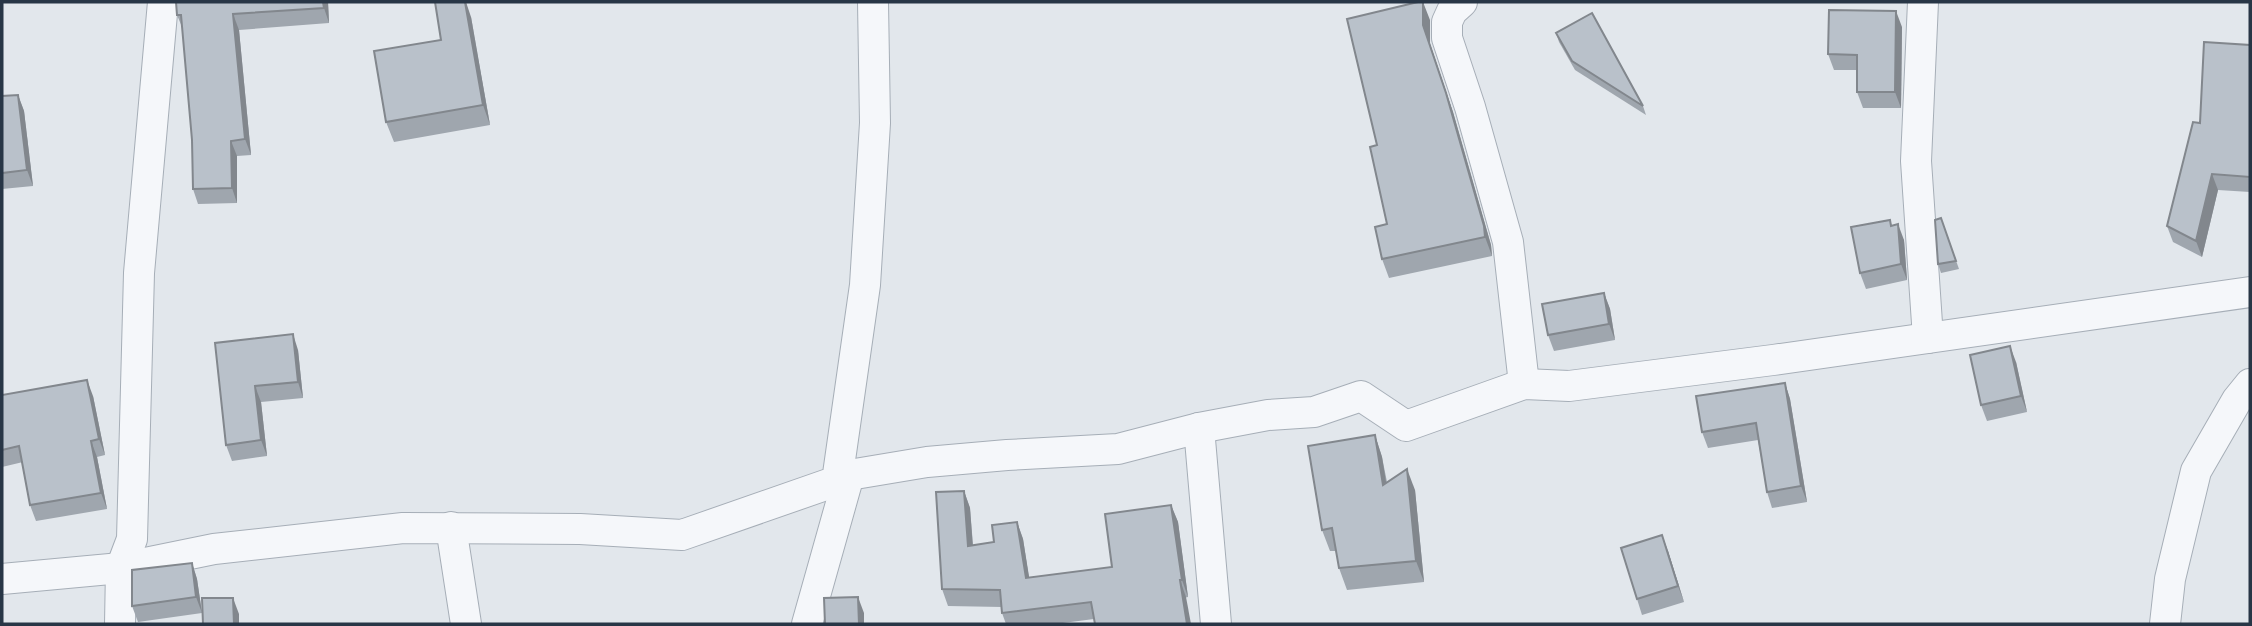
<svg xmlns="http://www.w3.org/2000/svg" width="2252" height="626" font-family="'PT Sans',sans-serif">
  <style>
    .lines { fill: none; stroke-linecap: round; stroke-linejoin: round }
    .minor-casing { stroke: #a6aeb7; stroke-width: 32 }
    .minor { stroke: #f5f7fa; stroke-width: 30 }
    .wall { fill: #9fa6ae }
    .shaded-wall { fill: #82878d }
    .building { fill: #b9c1ca; stroke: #82878d; stroke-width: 2 }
  </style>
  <rect width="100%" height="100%" fill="#e2e7ec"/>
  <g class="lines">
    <defs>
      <g id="minor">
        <path d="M 1462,2 L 1452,11 L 1447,22 L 1447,38 L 1470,107 L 1508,242 L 1524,384"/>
        <path d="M 1923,2 L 1916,161 L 1928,338"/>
        <path d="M 1199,428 L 1216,624"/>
        <path d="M 849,475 L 927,462 L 1007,455 L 1118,449 L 1199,428 L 1268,415 L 1314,412 L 1361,396 L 1406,426 L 1524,384 L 1569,386 L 1773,360 L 2250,292"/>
        <path d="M 451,527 L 466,624"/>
        <path d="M 2,579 L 121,568 L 214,549 L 403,528 L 580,529 L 682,535 L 837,481 L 865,285 L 875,123 L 873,2"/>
        <path d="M 120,624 L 121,568 L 132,539 L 139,273 L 163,2"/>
        <path d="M 807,624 L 849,475 L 838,481"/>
        <path d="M 2165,624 L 2170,579 L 2196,471 L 2237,400 L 2250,384"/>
      </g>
    </defs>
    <use href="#minor" class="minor-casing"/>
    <use href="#minor" class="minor"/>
  </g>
  <g class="wall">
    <path d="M 176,2 L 328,2 L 329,23 L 239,30 L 251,155 L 237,156 L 237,203 L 198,204 L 193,189 L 192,140 L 182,27 L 177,15 Z"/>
    <path d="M 471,17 L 490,125 L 394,142 L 386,122 L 441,40 Z"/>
    <path d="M 1430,20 L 1430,44 L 1453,112 L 1491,245 L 1492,256 L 1389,278 L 1382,259 L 1387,224 L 1377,145 Z"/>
    <path d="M 1902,27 L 1901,108 L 1863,108 L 1857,92 L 1857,70 L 1834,70 L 1828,54 Z"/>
    <path d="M 1556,33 L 1643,106 L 1646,115 L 1575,70 L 1559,42 Z"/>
    <path d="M 2250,45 L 2250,192 L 2218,190 L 2202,257 L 2173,242 L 2167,226 L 2200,123 Z"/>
    <path d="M 18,95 L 24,111 L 33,186 L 2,189 L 2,96 Z"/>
    <path d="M 1941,218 L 1959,269 L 1941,273 L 1938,264 Z"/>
    <path d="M 1890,220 L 1892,226 L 1904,240 L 1907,280 L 1866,289 L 1860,273 Z"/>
    <path d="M 1604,293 L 1610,309 L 1615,340 L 1554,351 L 1548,335 Z"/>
    <path d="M 215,343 L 298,350 L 303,398 L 261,402 L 267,456 L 232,461 L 226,445 Z"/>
    <path d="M 2016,362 L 2027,412 L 1987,421 L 1981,405 Z"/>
    <path d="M 1785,383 L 1790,399 L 1807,502 L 1772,508 L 1767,492 L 1758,440 L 1708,448 L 1702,432 Z"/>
    <path d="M 2,395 L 93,396 L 105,455 L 97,457 L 107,509 L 36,521 L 30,505 L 23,462 L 2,467 Z"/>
    <path d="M 1375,435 L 1382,457 L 1387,482 L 1415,490 L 1424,582 L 1347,590 L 1339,568 L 1336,551 L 1330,551 L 1322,530 Z"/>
    <path d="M 964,491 L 970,508 L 973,545 L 994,542 L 1017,522 L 1023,539 L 1029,578 L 1112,567 L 1171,505 L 1178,522 L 1188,597 L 1094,619 L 1055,624 L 1006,624 L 1002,613 L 1002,607 L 948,606 L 942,589 Z"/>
    <path d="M 1668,551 L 1684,602 L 1642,615 L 1637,599 Z"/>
    <path d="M 192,563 L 197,579 L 202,613 L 138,622 L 132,606 Z"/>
  </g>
  <g class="shaded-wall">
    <path d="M 323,2 L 328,2 L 329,23 L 324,8 Z"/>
    <path d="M 465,2 L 466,2 L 471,17 L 490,125 L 483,105 Z"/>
    <path d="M 1423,2 L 1430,20 L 1430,44 L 1453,112 L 1491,245 L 1492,256 L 1485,237 L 1423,25 Z"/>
    <path d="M 1896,11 L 1902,27 L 1901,108 L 1895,92 Z"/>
    <path d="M 233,14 L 239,30 L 251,155 L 245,139 Z"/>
    <path d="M 18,95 L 24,111 L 33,186 L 27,170 Z"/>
    <path d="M 231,141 L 237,156 L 237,203 L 232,188 Z"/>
    <path d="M 2212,174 L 2218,190 L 2202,257 L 2196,241 Z"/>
    <path d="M 1898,224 L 1904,240 L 1907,280 L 1901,264 Z"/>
    <path d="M 1604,293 L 1610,309 L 1615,340 L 1609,324 Z"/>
    <path d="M 293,334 L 298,350 L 303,398 L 298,382 Z"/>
    <path d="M 2010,346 L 2016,362 L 2027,412 L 2021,396 Z"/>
    <path d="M 87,380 L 93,396 L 105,455 L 99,439 Z"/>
    <path d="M 1785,383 L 1790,399 L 1807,502 L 1801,486 Z"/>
    <path d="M 255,386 L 261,402 L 267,456 L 261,440 Z"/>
    <path d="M 1375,435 L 1382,457 L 1390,507 L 1383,485 Z"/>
    <path d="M 91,441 L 97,457 L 107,509 L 101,493 Z"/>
    <path d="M 1407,469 L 1415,490 L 1424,582 L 1416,561 Z"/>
    <path d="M 964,491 L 970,508 L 974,563 L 968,546 Z"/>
    <path d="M 1171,505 L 1178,522 L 1188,597 L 1182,580 Z"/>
    <path d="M 1017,522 L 1023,539 L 1032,595 L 1026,578 Z"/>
    <path d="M 1662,535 L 1668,551 L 1684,602 L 1678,586 Z"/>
    <path d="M 192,563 L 197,579 L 202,613 L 196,597 Z"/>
    <path d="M 1180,580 L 1186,597 L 1191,624 L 1187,624 Z"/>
    <path d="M 858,597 L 864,613 L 864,624 L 859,624 Z"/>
    <path d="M 233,598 L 239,614 L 239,624 L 234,624 Z"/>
  </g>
  <g class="building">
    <path d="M 176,2 L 323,2 L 324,8 L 233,14 L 245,139 L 231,141 L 232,188 L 193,189 L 192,140 L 181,15 L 177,15 Z"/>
    <path d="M 435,2 L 465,2 L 483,105 L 386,122 L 374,51 L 441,40 Z"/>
    <path d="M 1418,2 L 1423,2 L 1423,25 L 1446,93 L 1484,226 L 1485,237 L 1382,259 L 1375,227 L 1387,224 L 1370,147 L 1377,145 L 1347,19 Z"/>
    <path d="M 1829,10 L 1896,11 L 1895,92 L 1857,92 L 1857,55 L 1828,54 Z"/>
    <path d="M 1592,13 L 1643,106 L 1572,61 L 1556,33 Z"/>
    <path d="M 2204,42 L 2250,45 L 2250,177 L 2212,174 L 2196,241 L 2167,226 L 2193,122 L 2200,123 Z"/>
    <path d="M 18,95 L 27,170 L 2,173 L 2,96 Z"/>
    <path d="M 1941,218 L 1956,261 L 1938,264 L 1935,220 Z"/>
    <path d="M 1890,220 L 1891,226 L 1898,224 L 1901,264 L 1860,273 L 1851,227 Z"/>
    <path d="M 1604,293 L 1609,324 L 1548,335 L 1542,304 Z"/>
    <path d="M 293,334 L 298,382 L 255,386 L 261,440 L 226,445 L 215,343 Z"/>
    <path d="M 2010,346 L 2021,396 L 1981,405 L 1970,355 Z"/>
    <path d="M 87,380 L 99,439 L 91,441 L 101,493 L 30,505 L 19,446 L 2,450 L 2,395 Z"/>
    <path d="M 1785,383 L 1801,486 L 1767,492 L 1756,423 L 1702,432 L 1696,396 Z"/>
    <path d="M 1375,435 L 1383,485 L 1407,469 L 1416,561 L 1339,568 L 1332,528 L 1322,530 L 1308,446 Z"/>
    <path d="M 964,491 L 968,546 L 994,542 L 992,525 L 1017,522 L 1026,578 L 1112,567 L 1105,514 L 1171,505 L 1182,580 L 1180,580 L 1187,624 L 1095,624 L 1091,602 L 1002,613 L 1000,590 L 942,589 L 936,492 Z"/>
    <path d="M 1662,535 L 1678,586 L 1637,599 L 1621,548 Z"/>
    <path d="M 192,563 L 196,597 L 132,606 L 132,570 Z"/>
    <path d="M 858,597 L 859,624 L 825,624 L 824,598 Z"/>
    <path d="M 202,598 L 233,598 L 234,624 L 203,624 Z"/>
  </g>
  <rect width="2252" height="626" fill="none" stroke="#283646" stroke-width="7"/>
</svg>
